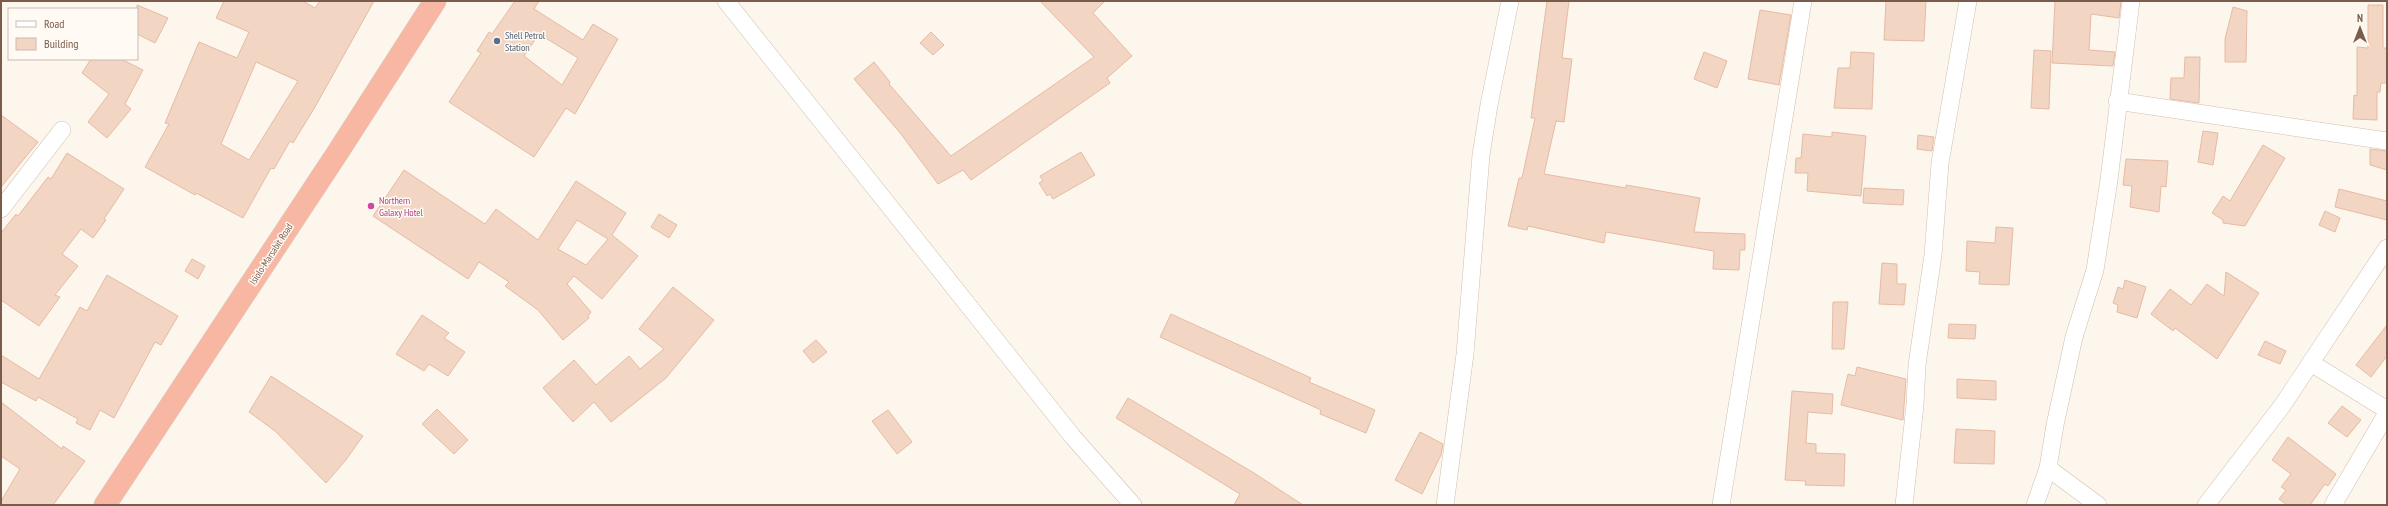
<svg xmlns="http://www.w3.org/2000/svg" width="2388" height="506" font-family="'PT Sans Narrow',sans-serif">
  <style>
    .building { fill: #f3d5c3; stroke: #e6bba3; fill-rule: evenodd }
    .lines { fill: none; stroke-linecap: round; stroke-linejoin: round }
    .street-casing { stroke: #d1beb0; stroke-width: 18 }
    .highway-casing { stroke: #dad1cd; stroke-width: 23 }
    .street { stroke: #fff; stroke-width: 17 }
    .highway { stroke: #f7b7a3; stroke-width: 22 }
    .service-dot { fill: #5c6f8a; stroke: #fffaf3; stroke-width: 1.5 }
    .hotel-dot { fill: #d1479c; stroke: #fffaf3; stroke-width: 1.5 }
    .labels { text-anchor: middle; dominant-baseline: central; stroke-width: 3; stroke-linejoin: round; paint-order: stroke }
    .service-label { font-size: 10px; fill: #4e5e75; stroke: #fffaf3; text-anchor: start }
    .hotel-label { font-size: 10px; fill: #b23c85; stroke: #fffaf3; text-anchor: start }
    .street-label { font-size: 10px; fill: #7a5c4d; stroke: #fffaf3 }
  </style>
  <rect width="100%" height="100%" fill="#fdf6ec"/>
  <g class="building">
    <path d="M 224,1 L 303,1 L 315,8 L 320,1 L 374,1 L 315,107 L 293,143 L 290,141 L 274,169 L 271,168 L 243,218 L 196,193 L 195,195 L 145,167 L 169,124 L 165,123 L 199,42 L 237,58 L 249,32 L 216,18 ZM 256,62 L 298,81 L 249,160 L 221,144 Z"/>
    <path d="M 515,1 L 539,1 L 534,9 L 583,40 L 593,24 L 618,39 L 575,114 L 566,108 L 534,157 L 449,102 L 481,53 L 477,51 L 489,32 L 492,34 ZM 539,34 L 578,58 L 562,85 L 524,56 Z"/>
    <path d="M 1040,1 L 1105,1 L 1093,13 L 1132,56 L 1107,78 L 1110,83 L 971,180 L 963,170 L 938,184 L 901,134 L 854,79 L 874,62 L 890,82 L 889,84 L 951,156 L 1094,57 Z"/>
    <path d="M 1547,1 L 1569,1 L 1562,58 L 1572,59 L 1564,122 L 1556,121 L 1544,174 L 1626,188 L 1626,185 L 1700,198 L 1694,232 L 1745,234 L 1745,250 L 1740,250 L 1739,270 L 1713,269 L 1714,251 L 1606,232 L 1604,243 L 1528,226 L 1527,230 L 1508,226 L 1519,178 L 1522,178 L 1535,118 L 1531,118 Z"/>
    <path d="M 1886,1 L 1926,1 L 1924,41 L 1884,40 Z"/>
    <path d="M 2055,1 L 2121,1 L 2119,18 L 2091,14 L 2089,50 L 2115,52 L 2113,66 L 2052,63 Z"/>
    <path d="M 137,5 L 168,18 L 155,43 L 137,34 Z"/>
    <path d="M 2368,5 L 2383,5 L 2383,48 L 2387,48 L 2387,83 L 2381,83 L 2380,92 L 2377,92 L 2377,120 L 2353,119 L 2354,95 L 2357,96 L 2357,47 L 2368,48 Z"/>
    <path d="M 2233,7 L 2247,11 L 2246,62 L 2225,62 L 2225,39 Z"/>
    <path d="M 1760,10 L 1791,15 L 1779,85 L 1748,79 Z"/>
    <path d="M 931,32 L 944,45 L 933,55 L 920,43 Z"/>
    <path d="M 2034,50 L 2051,51 L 2049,109 L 2031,108 Z"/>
    <path d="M 1704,52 L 1727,61 L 1717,88 L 1694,79 Z"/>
    <path d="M 1851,52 L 1874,53 L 1872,109 L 1834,108 L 1838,68 L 1850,68 Z"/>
    <path d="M 2185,57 L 2200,57 L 2199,103 L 2170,99 L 2171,78 L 2184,78 Z"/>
    <path d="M 91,59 L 121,59 L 143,70 L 125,104 L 131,109 L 107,138 L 88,122 L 109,94 L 82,73 Z"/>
    <path d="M 1,115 L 38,142 L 1,187 Z"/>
    <path d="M 2203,131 L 2218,133 L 2213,165 L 2198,162 Z"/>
    <path d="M 1832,132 L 1866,136 L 1861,196 L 1807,191 L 1808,173 L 1795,173 L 1796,158 L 1801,158 L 1803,134 L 1832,137 Z"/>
    <path d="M 1918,135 L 1934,137 L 1932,151 L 1917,149 Z"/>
    <path d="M 2263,145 L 2285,158 L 2245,226 L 2223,223 L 2223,220 L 2212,213 L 2223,196 L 2230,201 Z"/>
    <path d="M 2370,149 L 2387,151 L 2387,170 L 2370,165 Z"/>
    <path d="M 1081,152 L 1095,175 L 1053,199 L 1050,194 L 1047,196 L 1039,183 L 1043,181 L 1040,176 Z"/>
    <path d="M 67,153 L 124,189 L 104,219 L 106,220 L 93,238 L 81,229 L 62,254 L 78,266 L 55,295 L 60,297 L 39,326 L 1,300 L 1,233 L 16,214 L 18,216 L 48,177 L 51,179 Z"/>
    <path d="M 2126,159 L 2168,161 L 2166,187 L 2161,186 L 2159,212 L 2130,207 L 2132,186 L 2123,185 Z"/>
    <path d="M 404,170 L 485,224 L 496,209 L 538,240 L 576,181 L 626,213 L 612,235 L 638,256 L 602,299 L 574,276 L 567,284 L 591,312 L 588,316 L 589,318 L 563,340 L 538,310 L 505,286 L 509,282 L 479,262 L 468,279 L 373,216 ZM 577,220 L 608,239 L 586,265 L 558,249 Z"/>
    <path d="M 1864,188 L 1904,190 L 1903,205 L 1863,203 Z"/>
    <path d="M 2339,189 L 2387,201 L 2387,220 L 2335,207 Z"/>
    <path d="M 2325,211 L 2340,218 L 2335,232 L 2319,225 Z"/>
    <path d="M 659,214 L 677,225 L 669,238 L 651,227 Z"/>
    <path d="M 1996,227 L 2013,228 L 2009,285 L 1979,284 L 1980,272 L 1966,271 L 1967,241 L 1995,243 Z"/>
    <path d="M 192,259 L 205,266 L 198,279 L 185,271 Z"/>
    <path d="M 1882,263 L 1897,264 L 1897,284 L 1906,284 L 1904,305 L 1879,304 Z"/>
    <path d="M 2226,272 L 2259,293 L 2217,359 L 2175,328 L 2173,331 L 2151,314 L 2170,289 L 2191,305 L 2207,284 L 2224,296 Z"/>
    <path d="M 107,275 L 178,316 L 161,345 L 155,342 L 114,418 L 100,410 L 90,430 L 76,423 L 78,419 L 38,397 L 36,401 L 1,382 L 1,355 L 39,379 L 80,307 L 87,311 Z"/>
    <path d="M 2125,280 L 2146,287 L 2137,318 L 2117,312 L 2118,305 L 2113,303 L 2118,287 L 2123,289 Z"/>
    <path d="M 673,287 L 714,320 L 666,378 L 611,422 L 594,402 L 573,422 L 543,388 L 574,360 L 596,385 L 629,356 L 640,369 L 664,349 L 639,329 Z"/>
    <path d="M 1833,302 L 1848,302 L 1844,349 L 1832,349 Z"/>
    <path d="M 1171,314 L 1311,378 L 1309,382 L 1375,410 L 1366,433 L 1320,414 L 1321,410 L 1160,337 Z"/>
    <path d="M 422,315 L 449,333 L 444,338 L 465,352 L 448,376 L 429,364 L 424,371 L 396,354 Z"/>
    <path d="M 1949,324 L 1976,325 L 1975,339 L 1948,338 Z"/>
    <path d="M 2387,325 L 2387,356 L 2371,377 L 2356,365 Z"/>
    <path d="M 816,340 L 827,352 L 813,363 L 803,351 Z"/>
    <path d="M 2265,341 L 2286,351 L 2280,364 L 2258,355 Z"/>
    <path d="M 1857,367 L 1906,379 L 1903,420 L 1841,405 L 1848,374 L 1855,376 Z"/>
    <path d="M 271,376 L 363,436 L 345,461 L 326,483 L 275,431 L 249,412 Z"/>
    <path d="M 1957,379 L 1996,381 L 1996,400 L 1957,398 Z"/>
    <path d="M 1792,391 L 1833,394 L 1832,414 L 1808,412 L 1806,443 L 1816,444 L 1816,453 L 1845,454 L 1844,486 L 1805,485 L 1806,481 L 1785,480 Z"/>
    <path d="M 1128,398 L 1254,473 L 1303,505 L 1234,505 L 1240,494 L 1116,418 Z"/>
    <path d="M 1,402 L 62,449 L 63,446 L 85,461 L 53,505 L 1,505 L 1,501 L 20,469 L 1,456 Z"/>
    <path d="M 2342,406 L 2361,420 L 2347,437 L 2328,423 Z"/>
    <path d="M 437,409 L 468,440 L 454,454 L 422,424 Z"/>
    <path d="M 888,410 L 912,442 L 897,454 L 872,421 Z"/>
    <path d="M 1956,429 L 1995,431 L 1994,464 L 1954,463 Z"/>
    <path d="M 1420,432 L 1443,444 L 1441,455 L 1422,494 L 1395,480 Z"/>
    <path d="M 2288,437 L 2336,474 L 2328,486 L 2325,484 L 2310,505 L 2287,505 L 2279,499 L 2286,490 L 2281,487 L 2291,474 L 2272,460 Z"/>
  </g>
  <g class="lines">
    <defs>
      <g id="street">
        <path d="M 726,1 L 1073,437 L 1133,505"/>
        <path d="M 2117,101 L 2387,141"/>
        <path d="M 1,209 L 62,130"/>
        <path d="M 2311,363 L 2387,410"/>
        <path d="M 2048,468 L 2098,505"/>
        <path d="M 1445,505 L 1465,354 L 1481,155 L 1489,105 L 1510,1"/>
        <path d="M 1721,505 L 1803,1"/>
        <path d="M 1904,505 L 1915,405 L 1917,365 L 1933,255 L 1940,163 L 1968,1"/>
        <path d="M 2035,505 L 2048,468 L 2055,425 L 2074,337 L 2095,270 L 2109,180 L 2131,1"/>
        <path d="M 2206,505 L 2282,406 L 2387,248"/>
        <path d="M 2333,505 L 2387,413"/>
      </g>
      <path id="highway" d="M 105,505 L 338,152 L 435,1"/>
    </defs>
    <use href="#street" class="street-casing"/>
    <use href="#highway" class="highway-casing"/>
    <use href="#street" class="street"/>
    <use href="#highway" class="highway"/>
  </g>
  <circle class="service-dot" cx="497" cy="41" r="4"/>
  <circle class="hotel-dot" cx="371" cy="206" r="4"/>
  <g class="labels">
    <g class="service-label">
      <text x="505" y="35">Shell Petrol<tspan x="505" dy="12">Station</tspan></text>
    </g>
    <g class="hotel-label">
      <text x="379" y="200">Northern<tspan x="379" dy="12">Galaxy Hotel</tspan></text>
    </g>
    <g class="street-label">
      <text transform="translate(271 254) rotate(-57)">Isiolo-Marsabit Road</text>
    </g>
  </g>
  <rect width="2388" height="506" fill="none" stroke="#7a5c4d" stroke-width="4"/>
  <rect x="8" y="8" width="130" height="52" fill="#fffaf3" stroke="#cabbb1"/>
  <rect x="16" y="21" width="20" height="6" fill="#ffffff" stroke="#cabbb1"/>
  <text x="44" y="28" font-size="12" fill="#7a5c4d">Road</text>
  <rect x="16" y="38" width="20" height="12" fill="#f3d5c3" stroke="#cabbb1"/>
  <text x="44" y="48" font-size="12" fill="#7a5c4d">Building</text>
  <g transform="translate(2360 28)" stroke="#fffaf3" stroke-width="3" paint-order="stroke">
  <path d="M0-3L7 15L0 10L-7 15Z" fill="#7a5c4d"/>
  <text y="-6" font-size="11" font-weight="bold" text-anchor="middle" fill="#7a5c4d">N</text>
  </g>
</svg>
